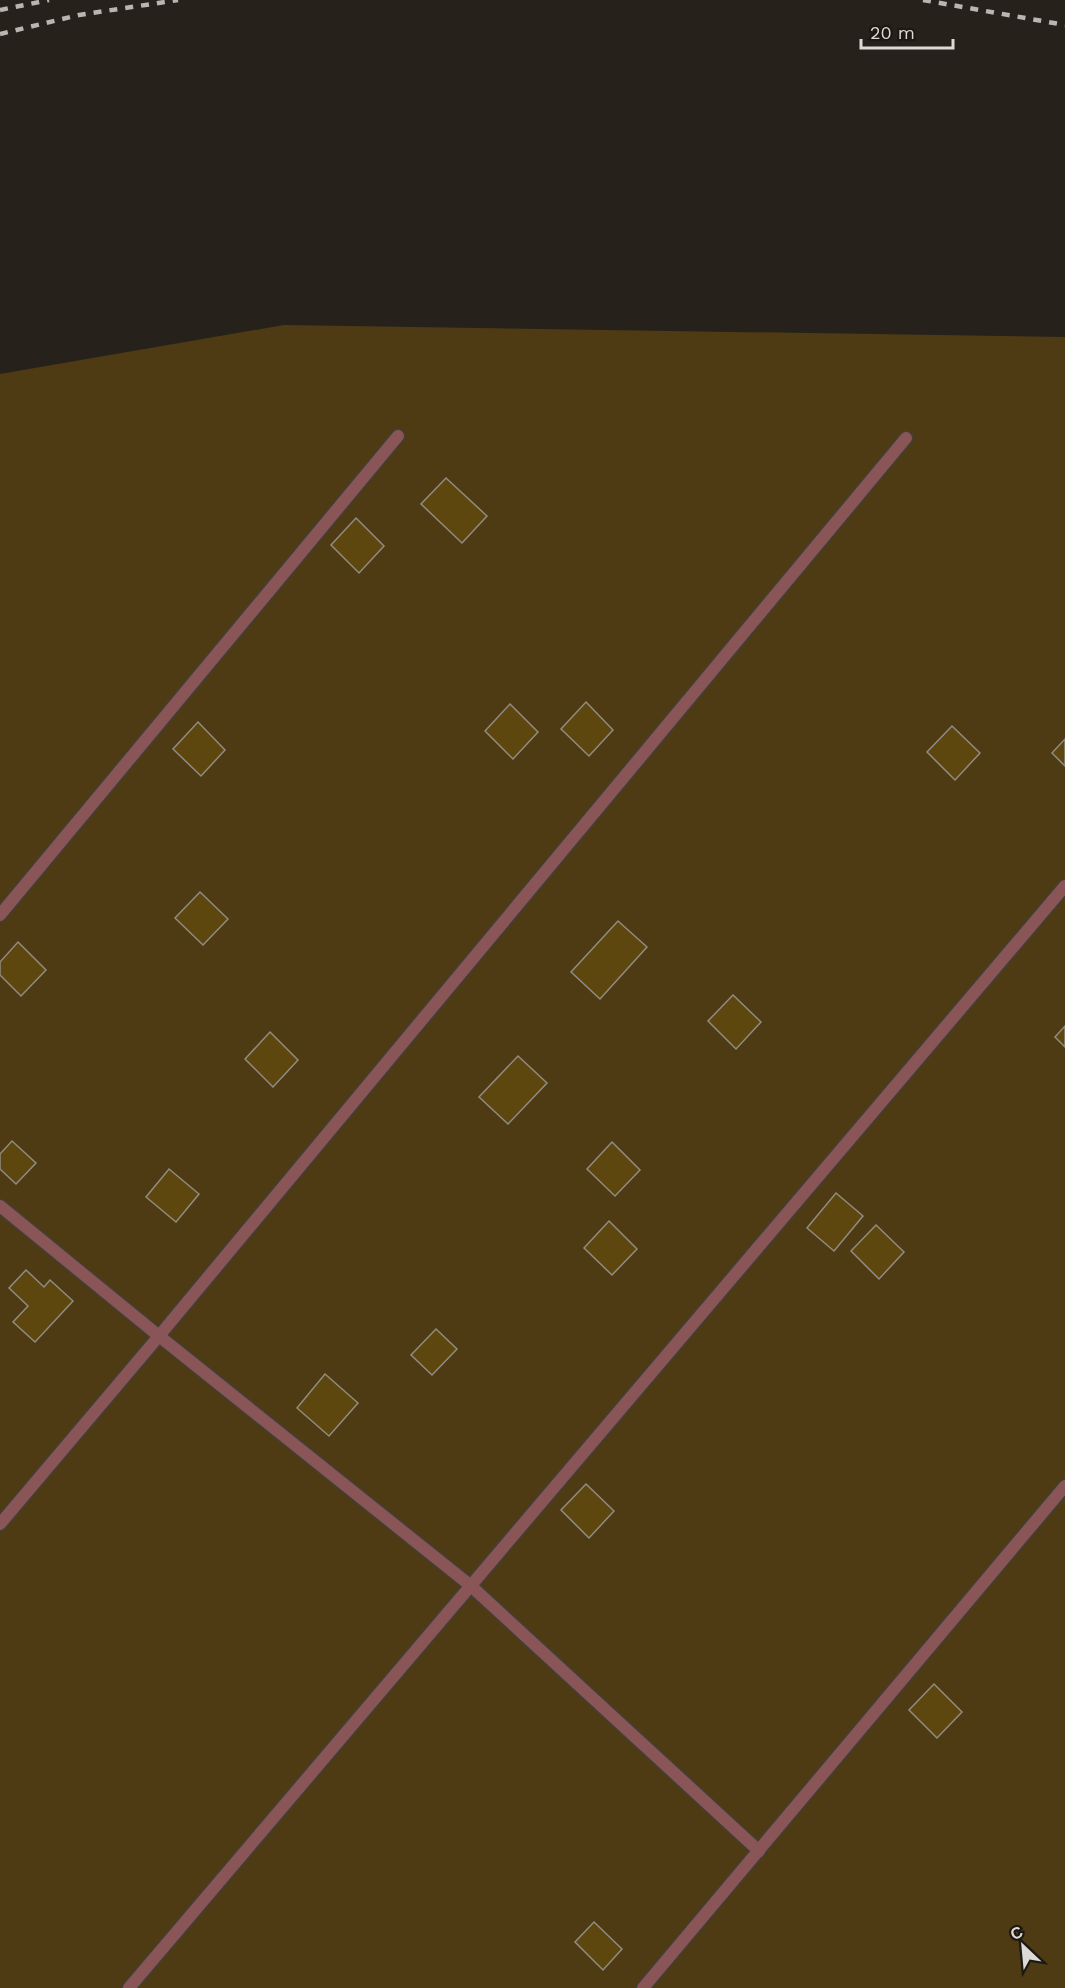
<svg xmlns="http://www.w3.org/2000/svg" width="1065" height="1988" font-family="'Work Sans',sans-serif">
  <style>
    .green { fill: #4e3b13 }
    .building { fill: #5e460f; stroke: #908c83; stroke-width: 1.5 }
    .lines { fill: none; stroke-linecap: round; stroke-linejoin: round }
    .service-casing { stroke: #433f39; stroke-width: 15 }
    .service { stroke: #895556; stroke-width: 12 }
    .rail { stroke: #b8b6b0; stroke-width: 4.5; stroke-dasharray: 8 8; stroke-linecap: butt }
  </style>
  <rect width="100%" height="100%" fill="#26221b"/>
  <path class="green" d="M 284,325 L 1065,337 L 1065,1988 L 0,1988 L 0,374 Z"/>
  <g class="building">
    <path d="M 446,478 L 487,516 L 462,543 L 421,504 Z"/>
    <path d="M 356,518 L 384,546 L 359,573 L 331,545 Z"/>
    <path d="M 586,702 L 613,730 L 589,756 L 561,729 Z"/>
    <path d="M 510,704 L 538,732 L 513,759 L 485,731 Z"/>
    <path d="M 198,722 L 225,750 L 201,776 L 173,749 Z"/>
    <path d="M 952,726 L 980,753 L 955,780 L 927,752 Z"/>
    <path d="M 1065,739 L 1065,766 L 1052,753 Z"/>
    <path d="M 200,892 L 228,919 L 203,945 L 175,918 Z"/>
    <path d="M 618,921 L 647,947 L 600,999 L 571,972 Z"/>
    <path d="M 18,942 L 46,970 L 21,996 L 0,975 L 0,962 Z"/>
    <path d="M 733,995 L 761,1022 L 736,1049 L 708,1021 Z"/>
    <path d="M 1065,1026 L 1065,1047 L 1055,1037 Z"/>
    <path d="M 270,1032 L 298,1060 L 273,1087 L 245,1059 Z"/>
    <path d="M 518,1056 L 547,1083 L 508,1124 L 479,1097 Z"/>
    <path d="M 12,1141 L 36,1163 L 16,1184 L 0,1169 L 0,1154 Z"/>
    <path d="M 612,1142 L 640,1170 L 615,1196 L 587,1169 Z"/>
    <path d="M 169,1169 L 199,1194 L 176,1222 L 146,1197 Z"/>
    <path d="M 836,1193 L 863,1216 L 834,1251 L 807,1228 Z"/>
    <path d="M 609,1221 L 637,1249 L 612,1275 L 584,1248 Z"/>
    <path d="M 876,1225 L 904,1252 L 879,1279 L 851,1251 Z"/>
    <path d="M 26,1270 L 44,1287 L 50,1280 L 73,1301 L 35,1342 L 13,1322 L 28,1306 L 9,1288 Z"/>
    <path d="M 436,1329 L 457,1349 L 432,1375 L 411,1355 Z"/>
    <path d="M 325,1374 L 358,1403 L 329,1436 L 297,1408 Z"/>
    <path d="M 586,1484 L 614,1511 L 589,1538 L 561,1510 Z"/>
    <path d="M 934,1684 L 962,1712 L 937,1738 L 909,1710 Z"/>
    <path d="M 594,1922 L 622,1949 L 603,1970 L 575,1942 Z"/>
  </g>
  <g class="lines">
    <defs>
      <g id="service">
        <path d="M 0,915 L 398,436"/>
        <path d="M 0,1206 L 159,1336 L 471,1586 L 759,1851"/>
        <path d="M 0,1524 L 159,1336 L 906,438"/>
        <path d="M 129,1988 L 1065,886"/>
        <path d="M 643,1988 L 1065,1486"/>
      </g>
    </defs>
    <use href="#service" class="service-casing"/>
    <use href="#service" class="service"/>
    <g class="rail">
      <path d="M 923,0 L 1065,25"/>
      <path d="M 0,10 L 49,0"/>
      <path d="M 0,34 L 79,15 L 178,0"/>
    </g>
  </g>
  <g transform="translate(1023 1946) rotate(334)" stroke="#1c1912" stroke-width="4.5" paint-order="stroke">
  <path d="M0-4.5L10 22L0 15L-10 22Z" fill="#dcdad5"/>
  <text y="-9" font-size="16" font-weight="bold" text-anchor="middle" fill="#dcdad5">С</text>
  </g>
  <path d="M861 39v9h92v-9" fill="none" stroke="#dcdad5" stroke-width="3"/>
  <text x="870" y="39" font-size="18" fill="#dcdad5" stroke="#1c1912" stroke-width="4.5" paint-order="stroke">20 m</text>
</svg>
